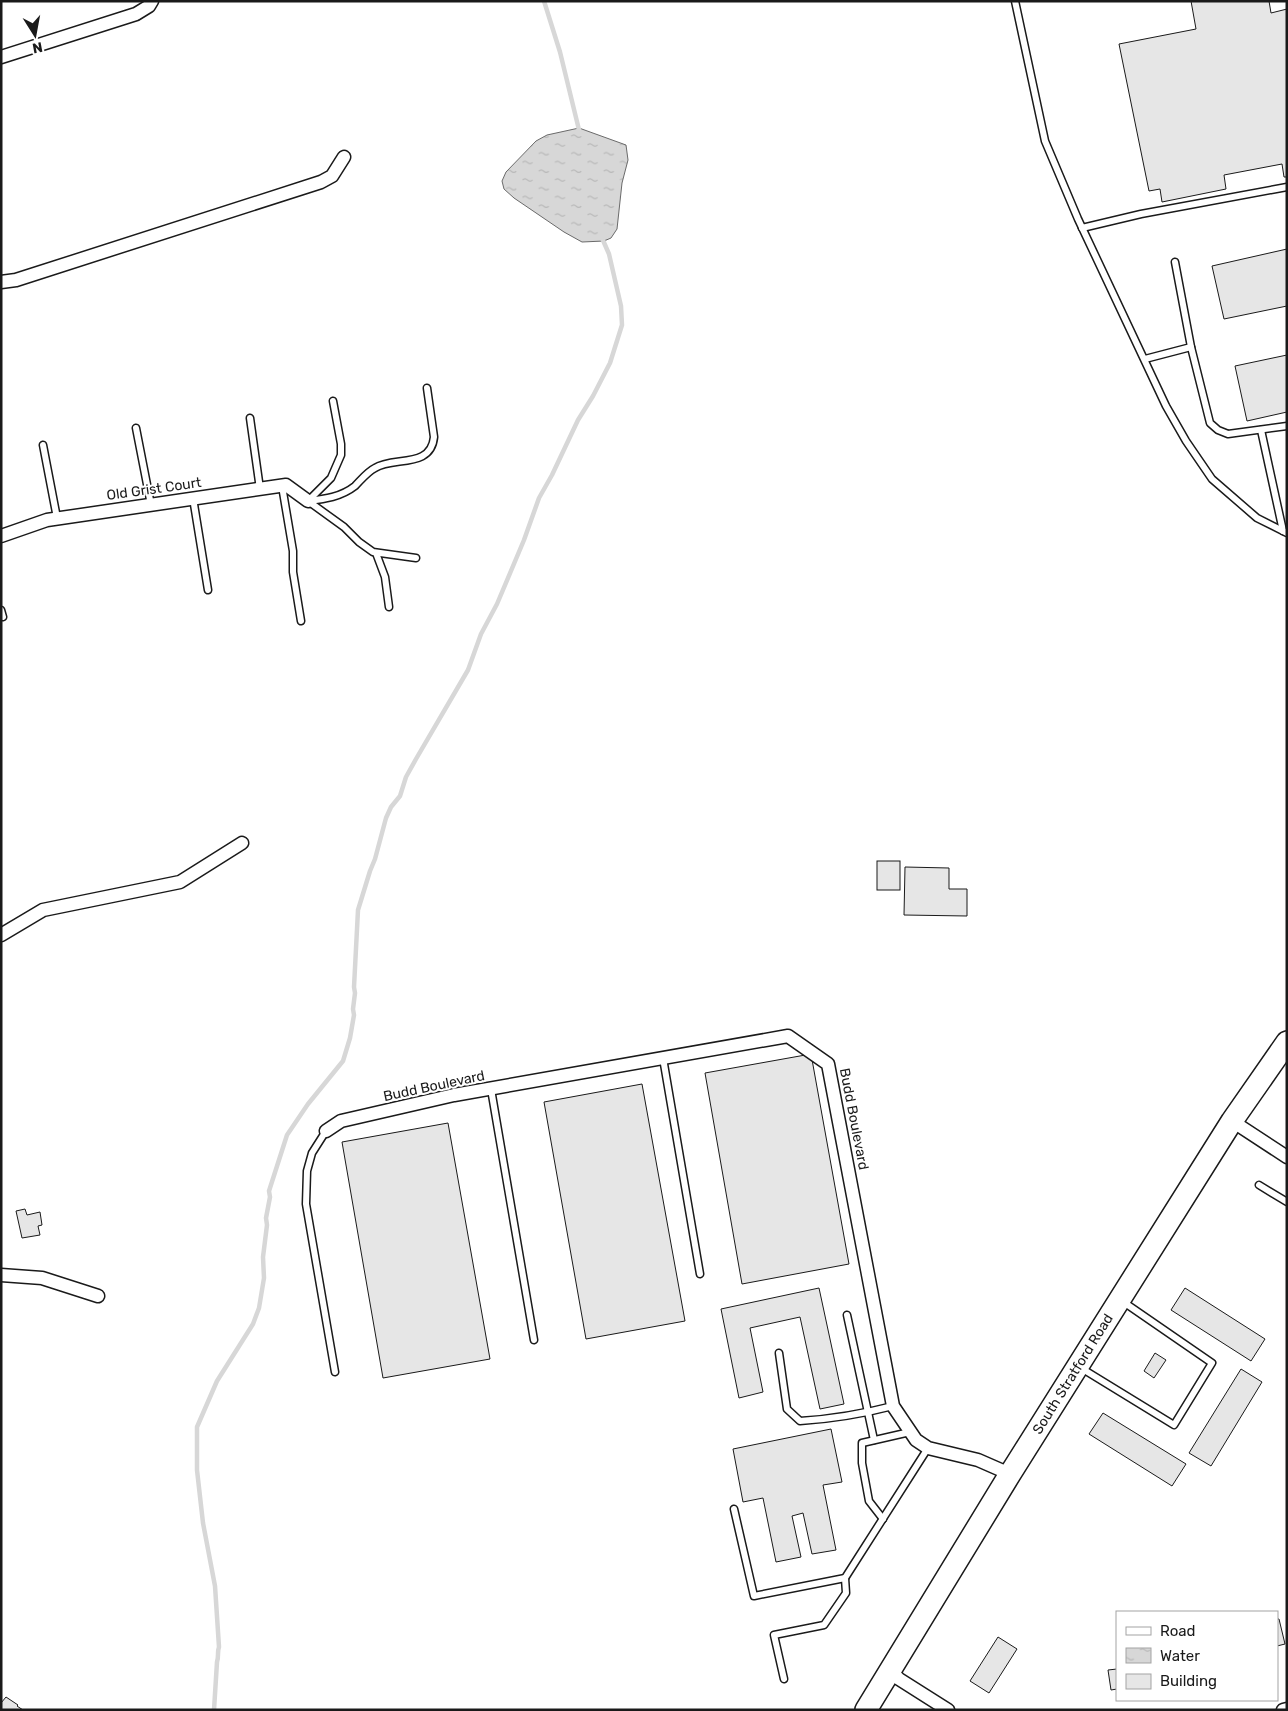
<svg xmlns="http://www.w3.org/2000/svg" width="1288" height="1711" font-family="Rubik,sans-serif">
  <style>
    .water { fill: url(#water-ripples); stroke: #6a6a6a }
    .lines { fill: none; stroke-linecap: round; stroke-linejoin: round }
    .stream { stroke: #d7d7d7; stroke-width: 4.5 }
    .building { fill: #e6e6e6; stroke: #1a1a1a }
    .lane-casing { stroke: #1a1a1a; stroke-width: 9 }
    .street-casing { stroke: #1a1a1a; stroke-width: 15 }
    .primary-casing { stroke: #1a1a1a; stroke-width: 24 }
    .lane { stroke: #fff; stroke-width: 6 }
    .street { stroke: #fff; stroke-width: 12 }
    .primary { stroke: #fff; stroke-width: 21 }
    .labels { text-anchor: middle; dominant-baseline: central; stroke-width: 4; stroke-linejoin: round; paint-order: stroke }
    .street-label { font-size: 14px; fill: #1a1a1a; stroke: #fff }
  </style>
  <defs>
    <pattern id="water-ripples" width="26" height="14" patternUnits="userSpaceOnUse" patternTransform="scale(1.25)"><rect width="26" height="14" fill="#d7d7d7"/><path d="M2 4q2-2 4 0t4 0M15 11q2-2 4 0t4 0" fill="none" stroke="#b8b8b8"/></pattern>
  </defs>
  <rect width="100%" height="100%" fill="#fff"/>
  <path class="water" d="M 579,128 L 626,145 L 628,160 L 622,183 L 617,229 L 611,238 L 604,241 L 582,242 L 564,232 L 514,198 L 504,189 L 502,181 L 506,172 L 536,141 L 547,135 Z"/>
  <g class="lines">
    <g class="stream">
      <path d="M 544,1 L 560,52 L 580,134"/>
      <path d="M 214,1710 L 217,1662 C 219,1656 217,1652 219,1647 L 215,1586 L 203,1523 L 197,1470 L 197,1427 L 217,1381 L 253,1324 L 259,1308 L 264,1278 L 263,1257 L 267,1225 L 266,1218 L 270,1197 L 269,1191 L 287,1135 L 308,1104 L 343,1061 L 350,1038 L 354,1015 L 353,1009 L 355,993 L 354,987 L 358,910 L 370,871 L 375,859 L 386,818 L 391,807 L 400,796 L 406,777 L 416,759 L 468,670 L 481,634 L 497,604 L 524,540 L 539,498 L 552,475 L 578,420 L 593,396 L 610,363 L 622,325 L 621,306 L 609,254 L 602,238"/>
    </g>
  </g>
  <g class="building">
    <path d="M 1191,1 L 1269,1 L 1271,13 L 1287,9 L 1287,177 L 1284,177 L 1282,164 L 1224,175 L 1226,189 L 1162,202 L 1160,189 L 1149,191 L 1119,44 L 1196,29 Z"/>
    <path d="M 1287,249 L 1287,306 L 1224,319 L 1212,266 Z"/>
    <path d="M 1287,355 L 1287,412 L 1247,421 L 1235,366 Z"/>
    <rect x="877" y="861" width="23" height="29"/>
    <path d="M 905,867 L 949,868 L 949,889 L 967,889 L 967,916 L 904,915 Z"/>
    <path d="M 811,1054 L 849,1264 L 742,1284 L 705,1073 Z"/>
    <path d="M 642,1084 L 685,1321 L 586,1339 L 544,1102 Z"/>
    <path d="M 448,1123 L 490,1359 L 383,1378 L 342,1142 Z"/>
    <path d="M 25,1209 L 27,1215 L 40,1212 L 42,1225 L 38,1226 L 40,1235 L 22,1238 L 16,1211 Z"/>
    <path d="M 819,1288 L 844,1404 L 820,1409 L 800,1317 L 750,1328 L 763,1392 L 739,1398 L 721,1309 Z"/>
    <path d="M 1185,1288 L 1265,1339 L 1251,1361 L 1171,1310 Z"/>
    <path d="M 1155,1353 L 1166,1360 L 1154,1378 L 1144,1371 Z"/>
    <path d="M 1241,1369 L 1262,1382 L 1211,1466 L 1189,1453 Z"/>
    <path d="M 1103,1413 L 1186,1464 L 1172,1486 L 1089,1434 Z"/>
    <path d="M 831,1429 L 842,1482 L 823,1485 L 836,1550 L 812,1554 L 803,1513 L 792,1516 L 801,1557 L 776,1562 L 763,1498 L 743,1502 L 733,1449 Z"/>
    <path d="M 1277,1619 L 1279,1619 L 1285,1644 L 1277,1646 Z"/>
    <path d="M 998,1637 L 1017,1649 L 989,1693 L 970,1681 Z"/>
    <path d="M 1117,1669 L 1117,1689 L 1111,1690 L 1108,1670 Z"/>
    <path d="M 6,1697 L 18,1705 L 17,1706 L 23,1710 L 1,1710 L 1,1703 Z"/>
  </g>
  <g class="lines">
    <defs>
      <g id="lane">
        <path d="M 1015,1 L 1045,141 L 1078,219 L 1166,406 L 1186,441 L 1212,479 L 1257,518 L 1287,533"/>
        <path d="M 1082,228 L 1141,214 L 1287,187"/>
        <path d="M 1191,347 L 1210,423 L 1218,430 L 1228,434 L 1287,426"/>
        <path d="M 1145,359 L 1191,347 L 1175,262"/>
        <path d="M 250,418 L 260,489"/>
        <path d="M 136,428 L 151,505"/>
        <path d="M 1261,430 L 1283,531"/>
        <path d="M 43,445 L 57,518"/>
        <path d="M 282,486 L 293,551 L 293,572 L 301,621"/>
        <path d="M 193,498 L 208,590"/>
        <path d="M 308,501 C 325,499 341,497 355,486 C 361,480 367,472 375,468 C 393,456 431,469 434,437 L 427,388"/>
        <path d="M 308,501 L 344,527 L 359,542 L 373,552 L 416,558"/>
        <path d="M 308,501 L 331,478 L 341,455 L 341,444 L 333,401"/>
        <path d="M 376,553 L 385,577 L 389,607"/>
        <path d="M 1,610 L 3,617"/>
        <path d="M 663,1058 L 700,1274"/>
        <path d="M 491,1089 L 534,1340"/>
        <path d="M 326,1131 L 312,1153 L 307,1171 L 306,1204 L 335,1372"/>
        <path d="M 1259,1185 L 1287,1202"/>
        <path d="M 847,1315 L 874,1440"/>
        <path d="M 779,1353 L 787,1409 L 800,1421 C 832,1419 862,1414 893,1406"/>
        <path d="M 1081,1368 L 1174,1425 L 1212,1363 L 1122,1301"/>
        <path d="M 734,1509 L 754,1596 L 845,1578 L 928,1448"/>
        <path d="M 883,1519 L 869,1501 L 862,1463 L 862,1443 L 910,1432"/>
        <path d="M 784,1679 L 774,1635 L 824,1625 L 846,1593 L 845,1578"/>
      </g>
      <g id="street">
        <path d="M 1,57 L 136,14 L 149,6 L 152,1"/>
        <path d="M 1,282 L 16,280 L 321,182 L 332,176 L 344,157"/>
        <path d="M 1,536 L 47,520 L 286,485 L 308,501"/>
        <path d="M 1,935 L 43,910 L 180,882 L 242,843"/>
        <path d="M 1232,1121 L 1287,1157"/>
        <path d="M 326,1131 L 341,1121 L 454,1095 L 788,1036 L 828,1064 L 893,1406 L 916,1440 L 928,1448 L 978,1460 L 1010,1474"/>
        <path d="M 1,1275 L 42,1278 L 98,1296"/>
        <path d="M 891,1671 L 899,1679 L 948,1710"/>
        <path d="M 1283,1710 L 1287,1709"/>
      </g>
      <path id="primary" d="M 866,1710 L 1010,1474 L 1232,1121 L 1287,1042"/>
    </defs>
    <use href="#lane" class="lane-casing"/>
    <use href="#street" class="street-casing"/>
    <use href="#primary" class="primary-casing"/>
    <use href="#lane" class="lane"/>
    <use href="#street" class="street"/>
    <use href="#primary" class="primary"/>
  </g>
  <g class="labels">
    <g class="street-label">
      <text transform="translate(154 489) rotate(-8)">Old Grist Court</text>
      <text transform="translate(434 1086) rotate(-12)">Budd Boulevard</text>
      <text transform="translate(854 1119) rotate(79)">Budd Boulevard</text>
      <text transform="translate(1073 1374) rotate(-58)">South Stratford Road</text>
    </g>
  </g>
  <rect width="1288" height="1711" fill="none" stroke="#1a1a1a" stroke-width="5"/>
  <rect x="1116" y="1611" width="162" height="90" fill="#ffffff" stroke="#a3a3a3"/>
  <rect x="1126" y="1627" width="25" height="8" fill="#ffffff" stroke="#a3a3a3"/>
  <text x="1160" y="1636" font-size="15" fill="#1a1a1a">Road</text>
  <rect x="1126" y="1648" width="25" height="15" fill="url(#water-ripples)" stroke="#a3a3a3"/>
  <text x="1160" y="1661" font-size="15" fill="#1a1a1a">Water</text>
  <rect x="1126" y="1674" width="25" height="15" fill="#e6e6e6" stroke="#a3a3a3"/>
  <text x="1160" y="1686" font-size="15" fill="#1a1a1a">Building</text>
  <g transform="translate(35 35) rotate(169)" stroke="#ffffff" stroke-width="4" paint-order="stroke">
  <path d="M0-4L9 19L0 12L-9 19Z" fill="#1a1a1a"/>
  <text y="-8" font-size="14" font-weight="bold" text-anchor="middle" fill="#1a1a1a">N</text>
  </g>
</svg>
